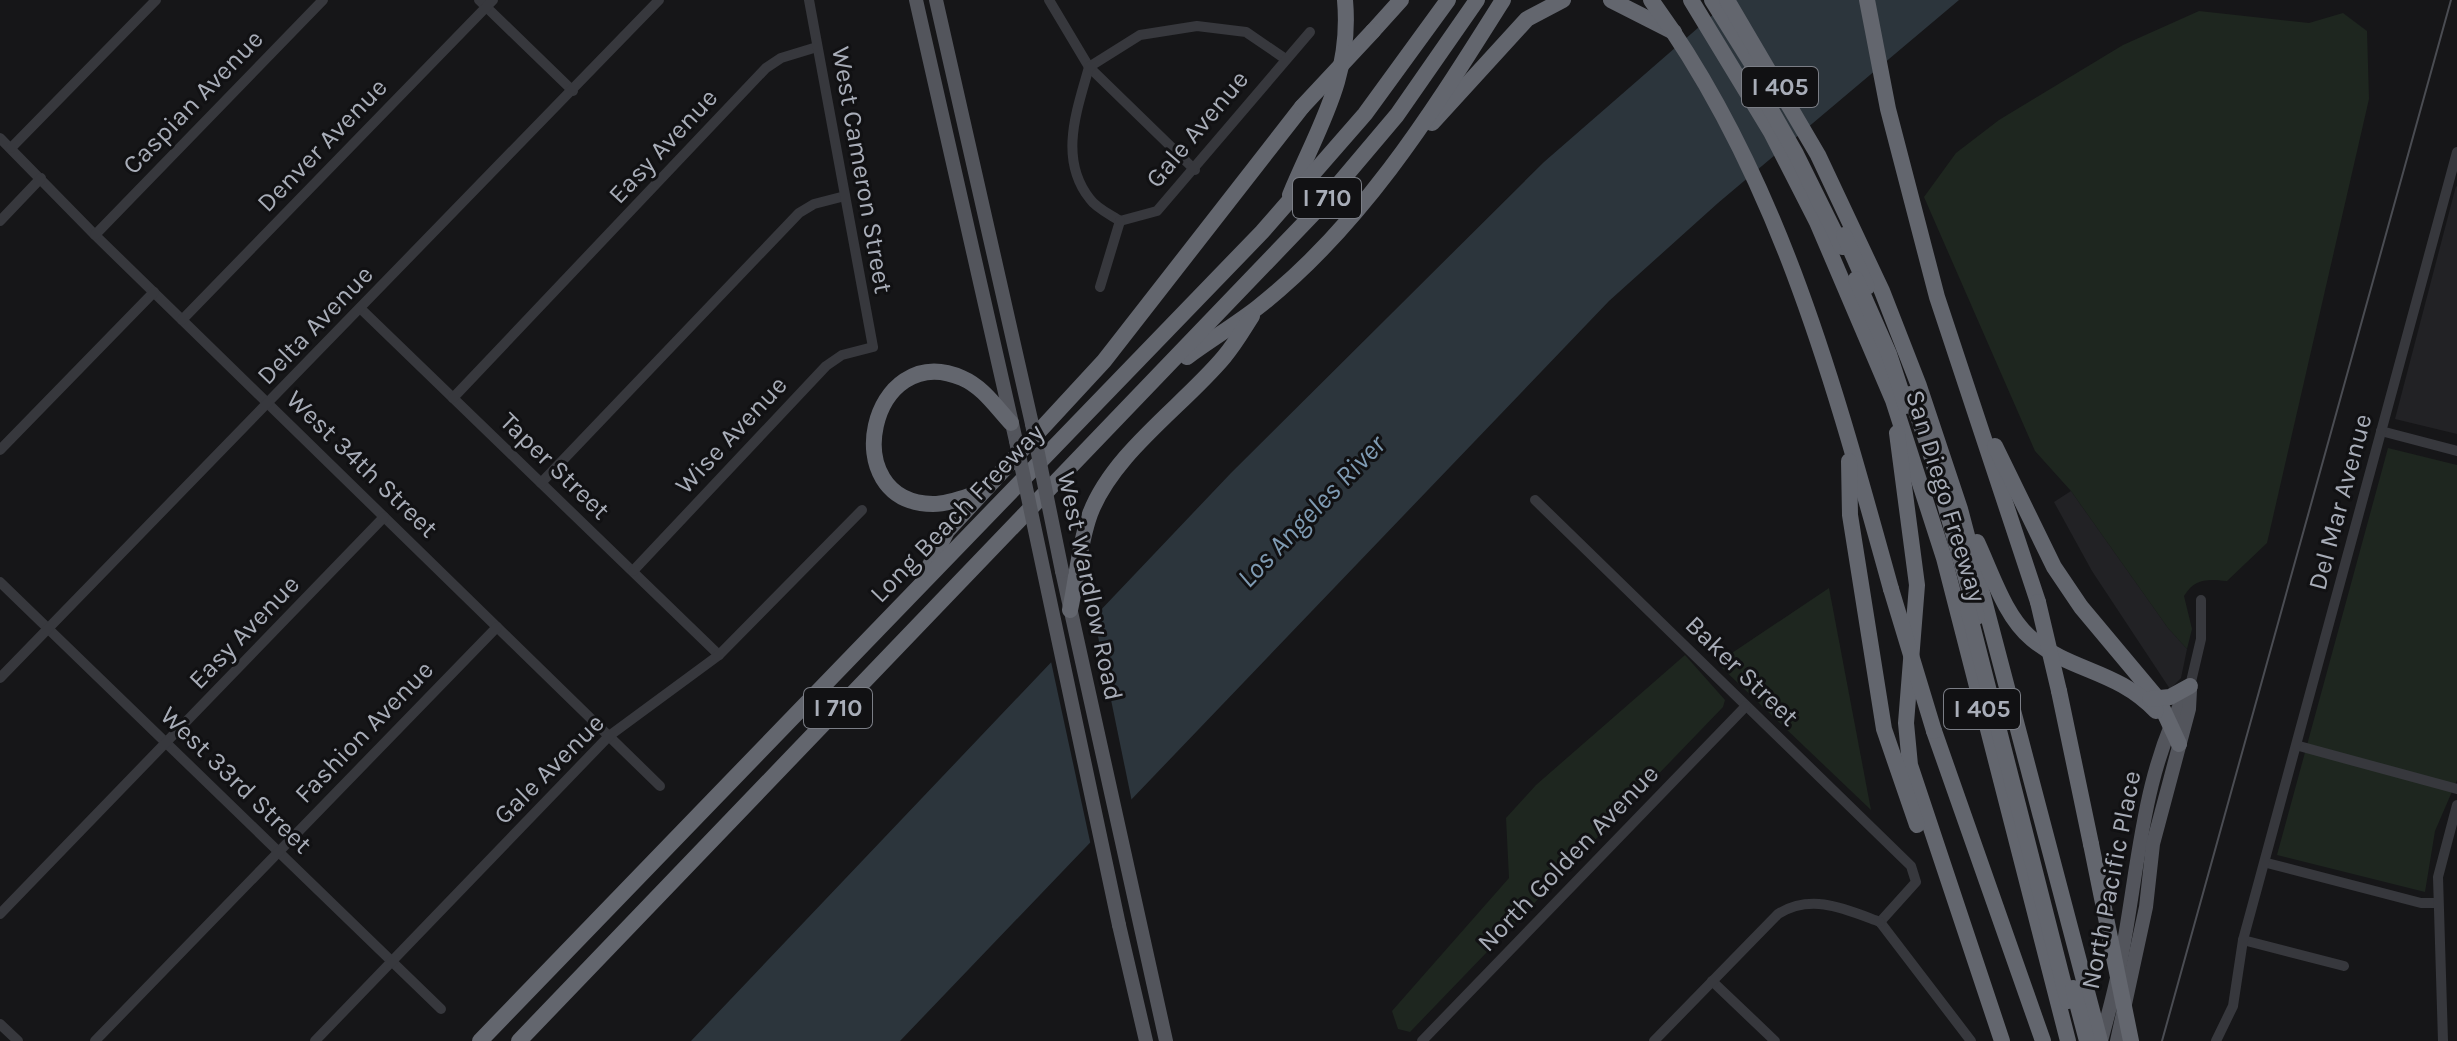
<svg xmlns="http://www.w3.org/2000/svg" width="2457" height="1041" font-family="Karla,sans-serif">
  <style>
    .built { fill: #222225 }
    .green { fill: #1e261f }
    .water { fill: #2c353c }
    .pier { fill: #161618 }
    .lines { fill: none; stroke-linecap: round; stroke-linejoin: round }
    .minor { stroke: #37383d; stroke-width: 10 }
    .major { stroke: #53555c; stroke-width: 14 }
    .highway { stroke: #63666e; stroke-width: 16 }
    .tram { stroke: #4a4c52; stroke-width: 2 }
    .major-bridge { stroke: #53555c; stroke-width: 14 }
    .highway-bridge { stroke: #63666e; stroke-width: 16 }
    .labels { text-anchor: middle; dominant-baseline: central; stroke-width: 6; stroke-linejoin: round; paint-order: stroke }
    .shield { fill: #111113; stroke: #7b7e86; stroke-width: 2 }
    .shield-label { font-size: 24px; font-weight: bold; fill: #a8adb8 }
    .street-label { font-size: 26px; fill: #a8adb8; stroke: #111113 }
    .water-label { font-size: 28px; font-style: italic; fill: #7f9bb3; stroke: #111113 }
  </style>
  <rect width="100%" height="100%" fill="#161618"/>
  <g class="built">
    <path d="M 2456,186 L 2457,187 L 2457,434 L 2395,419 Z"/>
    <path d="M 2071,491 L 2168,628 L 2187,649 L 2181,678 L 2170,689 L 2092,571 L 2054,502 Z"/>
  </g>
  <g class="green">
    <path d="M 2199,11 L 2309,23 L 2343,13 L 2367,31 L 2369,99 L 2267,543 L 2227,581 C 2207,579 2195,578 2184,596 L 2192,629 L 2187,649 L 2168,628 L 2071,491 L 2035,451 L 1924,197 L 1956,153 L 1999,120 L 2123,45 Z"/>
    <path d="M 2388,448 L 2457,465 L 2457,780 L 2435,831 L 2425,892 L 2277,855 Z"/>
    <path d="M 1829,588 L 1871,810 L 1717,663 Z"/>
    <path d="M 1685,655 L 1725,700 L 1723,707 L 1410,1032 L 1398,1029 L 1392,1011 L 1509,878 L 1506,818 L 1536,785 Z"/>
  </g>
  <path class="water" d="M 1730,0 L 1959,0 L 1718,203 L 1609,301 L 900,1041 L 691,1041 L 1231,473 L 1544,162 Z"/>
  <path class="pier" d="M 1093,612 L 1132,802 L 1091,846 L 1050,657 Z"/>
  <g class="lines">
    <g class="minor">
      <path d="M 479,0 L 573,91"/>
      <path d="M 1049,0 L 1089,67 L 1195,170"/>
      <path d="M 0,138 L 95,235 L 660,786"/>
      <path d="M 11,148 L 156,0"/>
      <path d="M 0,221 L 41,178"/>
      <path d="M 1120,221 C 1111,215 1096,208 1090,199 C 1058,159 1077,110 1089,67 L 1140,35 L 1197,26 L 1246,32 L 1284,58"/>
      <path d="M 1120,221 L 1157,211 L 1310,32"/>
      <path d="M 95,235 L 323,0"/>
      <path d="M 1100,287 L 1120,221"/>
      <path d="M 361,309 L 719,655"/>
      <path d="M 182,320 L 493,0"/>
      <path d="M 453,398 L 766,68 L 781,58 L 817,47"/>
      <path d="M 2381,431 L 2457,451"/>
      <path d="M 0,450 L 154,292"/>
      <path d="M 541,483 L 799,213 L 814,204 L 845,196"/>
      <path d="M 1535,500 L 1911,866 L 1916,882 L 1880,922"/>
      <path d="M 633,571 L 826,366 L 842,355 L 873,347 L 809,0"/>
      <path d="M 0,582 L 441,1009"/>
      <path d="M 0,678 L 659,0"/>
      <path d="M 2190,686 L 2201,639 L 2201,600"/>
      <path d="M 2299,746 L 2457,789"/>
      <path d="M 2267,863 L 2421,903 L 2437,903"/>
      <path d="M 0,914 L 384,517"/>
      <path d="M 1880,922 L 1971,1041"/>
      <path d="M 2243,940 L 2344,966"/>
      <path d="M 1712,981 L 1775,1041"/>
      <path d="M 0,1024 L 18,1041"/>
      <path d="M 95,1041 L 497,627"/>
      <path d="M 315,1041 L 609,736 L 719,655 L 862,510"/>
      <path d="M 1422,1041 L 1746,706"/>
      <path d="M 1654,1041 L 1778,914 C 1812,893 1845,909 1880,922"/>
      <path d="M 2216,1041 L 2233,1006 L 2243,940 L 2457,152"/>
      <path d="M 2443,1041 L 2438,877 L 2457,805"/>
    </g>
    <g class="major">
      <path d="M 916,0 L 1016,441"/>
      <path d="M 936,0 L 1032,424"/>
      <path d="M 1062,571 L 1166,1041"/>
      <path d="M 1119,925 L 1146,1041"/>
      <path d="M 2101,1041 C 2108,1015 2115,990 2120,964 C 2139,869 2141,772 2190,686"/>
      <path d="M 2117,1041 L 2146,907 L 2153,844 L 2189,709 L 2190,690"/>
    </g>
    <g class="highway">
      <path d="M 1611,0 L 1674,32"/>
      <path d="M 1651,0 C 1779,175 1834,384 1891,589"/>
      <path d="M 1691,0 L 1771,132 L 1817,222 L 1893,400 L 1944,558 L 2068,1041"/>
      <path d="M 1712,0 L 1762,80"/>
      <path d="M 1727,0 L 1818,155 L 1882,291 L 1919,386 L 1960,509 L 2100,1041"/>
      <path d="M 1867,0 L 1888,109 L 1937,297 L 2038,602"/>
      <path d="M 1373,31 L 1401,0"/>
      <path d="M 1750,73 L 1796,154 L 1842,247"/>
      <path d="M 1432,123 L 1527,19 L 1563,0"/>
      <path d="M 1290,195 C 1318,127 1352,78 1345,0"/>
      <path d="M 1844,235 L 1867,287"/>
      <path d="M 1856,279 L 1889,354 L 1906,406"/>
      <path d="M 1187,357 C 1210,340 1235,325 1257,308 C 1362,226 1433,111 1503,0"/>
      <path d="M 1910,394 L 1929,448 L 1977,617"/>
      <path d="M 1897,433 L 1917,585 L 1906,723 L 1910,765 L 2002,1041"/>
      <path d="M 1995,446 L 2054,567 L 2081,607 L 2158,699 L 2179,744"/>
      <path d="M 1849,461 L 1850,515 L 1884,729 L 1917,825"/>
      <path d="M 981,492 C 965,497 949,504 933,504 C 834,503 870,338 962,378 C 983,387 996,407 1011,423"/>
      <path d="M 1977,542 C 1992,574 2005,617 2032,639 C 2072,672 2117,670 2156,711"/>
      <path d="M 927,571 L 947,531 L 1104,361 L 1302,107"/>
      <path d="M 1968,609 L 2068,1001"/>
      <path d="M 1070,610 C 1077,578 1079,544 1090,514 C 1113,453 1183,406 1224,357 C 1235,344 1243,330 1252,316"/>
      <path d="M 2059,691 L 2091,844"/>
      <path d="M 2150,699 L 2170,697 L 2190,686"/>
      <path d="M 1934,731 L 2043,1041"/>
      <path d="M 2073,988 L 2087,1041"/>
      <path d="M 480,1041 L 1262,232 L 1365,114 L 1448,0"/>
      <path d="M 519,1041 L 1315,212 L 1397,115 L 1477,0"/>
    </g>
    <path class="tram" d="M 2162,1041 L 2451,0"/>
    <g class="major-bridge">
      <path d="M 1032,424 L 1062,571"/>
      <path d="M 1016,441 L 1119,925"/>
    </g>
    <g class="highway-bridge">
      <path d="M 1302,107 L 1373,31"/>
      <path d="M 1891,589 L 1934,731"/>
      <path d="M 2038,602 L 2059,691"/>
      <path d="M 2091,844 L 2131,1041"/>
    </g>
  </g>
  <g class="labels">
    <g class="shield">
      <rect x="1742" y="67" width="76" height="40" rx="6"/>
      <rect x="1293" y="178" width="68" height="40" rx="6"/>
      <rect x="804" y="688" width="68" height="40" rx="6"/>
      <rect x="1944" y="689" width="76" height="40" rx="6"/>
    </g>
    <g class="shield-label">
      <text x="1780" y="87">I 405</text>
      <text x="1327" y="198">I 710</text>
      <text x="838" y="708">I 710</text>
      <text x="1982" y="709">I 405</text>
    </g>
    <g class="street-label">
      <text transform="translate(193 102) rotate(-46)">Caspian Avenue</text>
      <text transform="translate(1197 129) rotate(-50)">Gale Avenue</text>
      <text transform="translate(322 145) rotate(-46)">Denver Avenue</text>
      <text transform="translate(663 146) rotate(-47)">Easy Avenue</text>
      <text transform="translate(862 170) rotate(80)">West Cameron Street</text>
      <text transform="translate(315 325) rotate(-46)">Delta Avenue</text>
      <text transform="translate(731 435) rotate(-47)">Wise Avenue</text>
      <text transform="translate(362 464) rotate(44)">West 34th Street</text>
      <text transform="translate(555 466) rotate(44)">Taper Street</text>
      <text transform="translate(1946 496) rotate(73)">San Diego Freeway</text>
      <text transform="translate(2340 502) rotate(-75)">Del Mar Avenue</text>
      <text transform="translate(957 513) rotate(-46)">Long Beach Freeway</text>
      <text transform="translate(1090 586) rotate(78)">West Wardlow Road</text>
      <text transform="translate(244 632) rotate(-46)">Easy Avenue</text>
      <text transform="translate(1742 671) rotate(44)">Baker Street</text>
      <text transform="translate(364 732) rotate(-46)">Fashion Avenue</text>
      <text transform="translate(549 769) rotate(-45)">Gale Avenue</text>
      <text transform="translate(236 780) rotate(44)">West 33rd Street</text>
      <text transform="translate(1568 858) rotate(-46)">North Golden Avenue</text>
      <text transform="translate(2111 880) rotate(-79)">North Pacific Place</text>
    </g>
    <g class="water-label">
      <text transform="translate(1311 511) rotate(-46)">Los Angeles River</text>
    </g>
  </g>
</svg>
